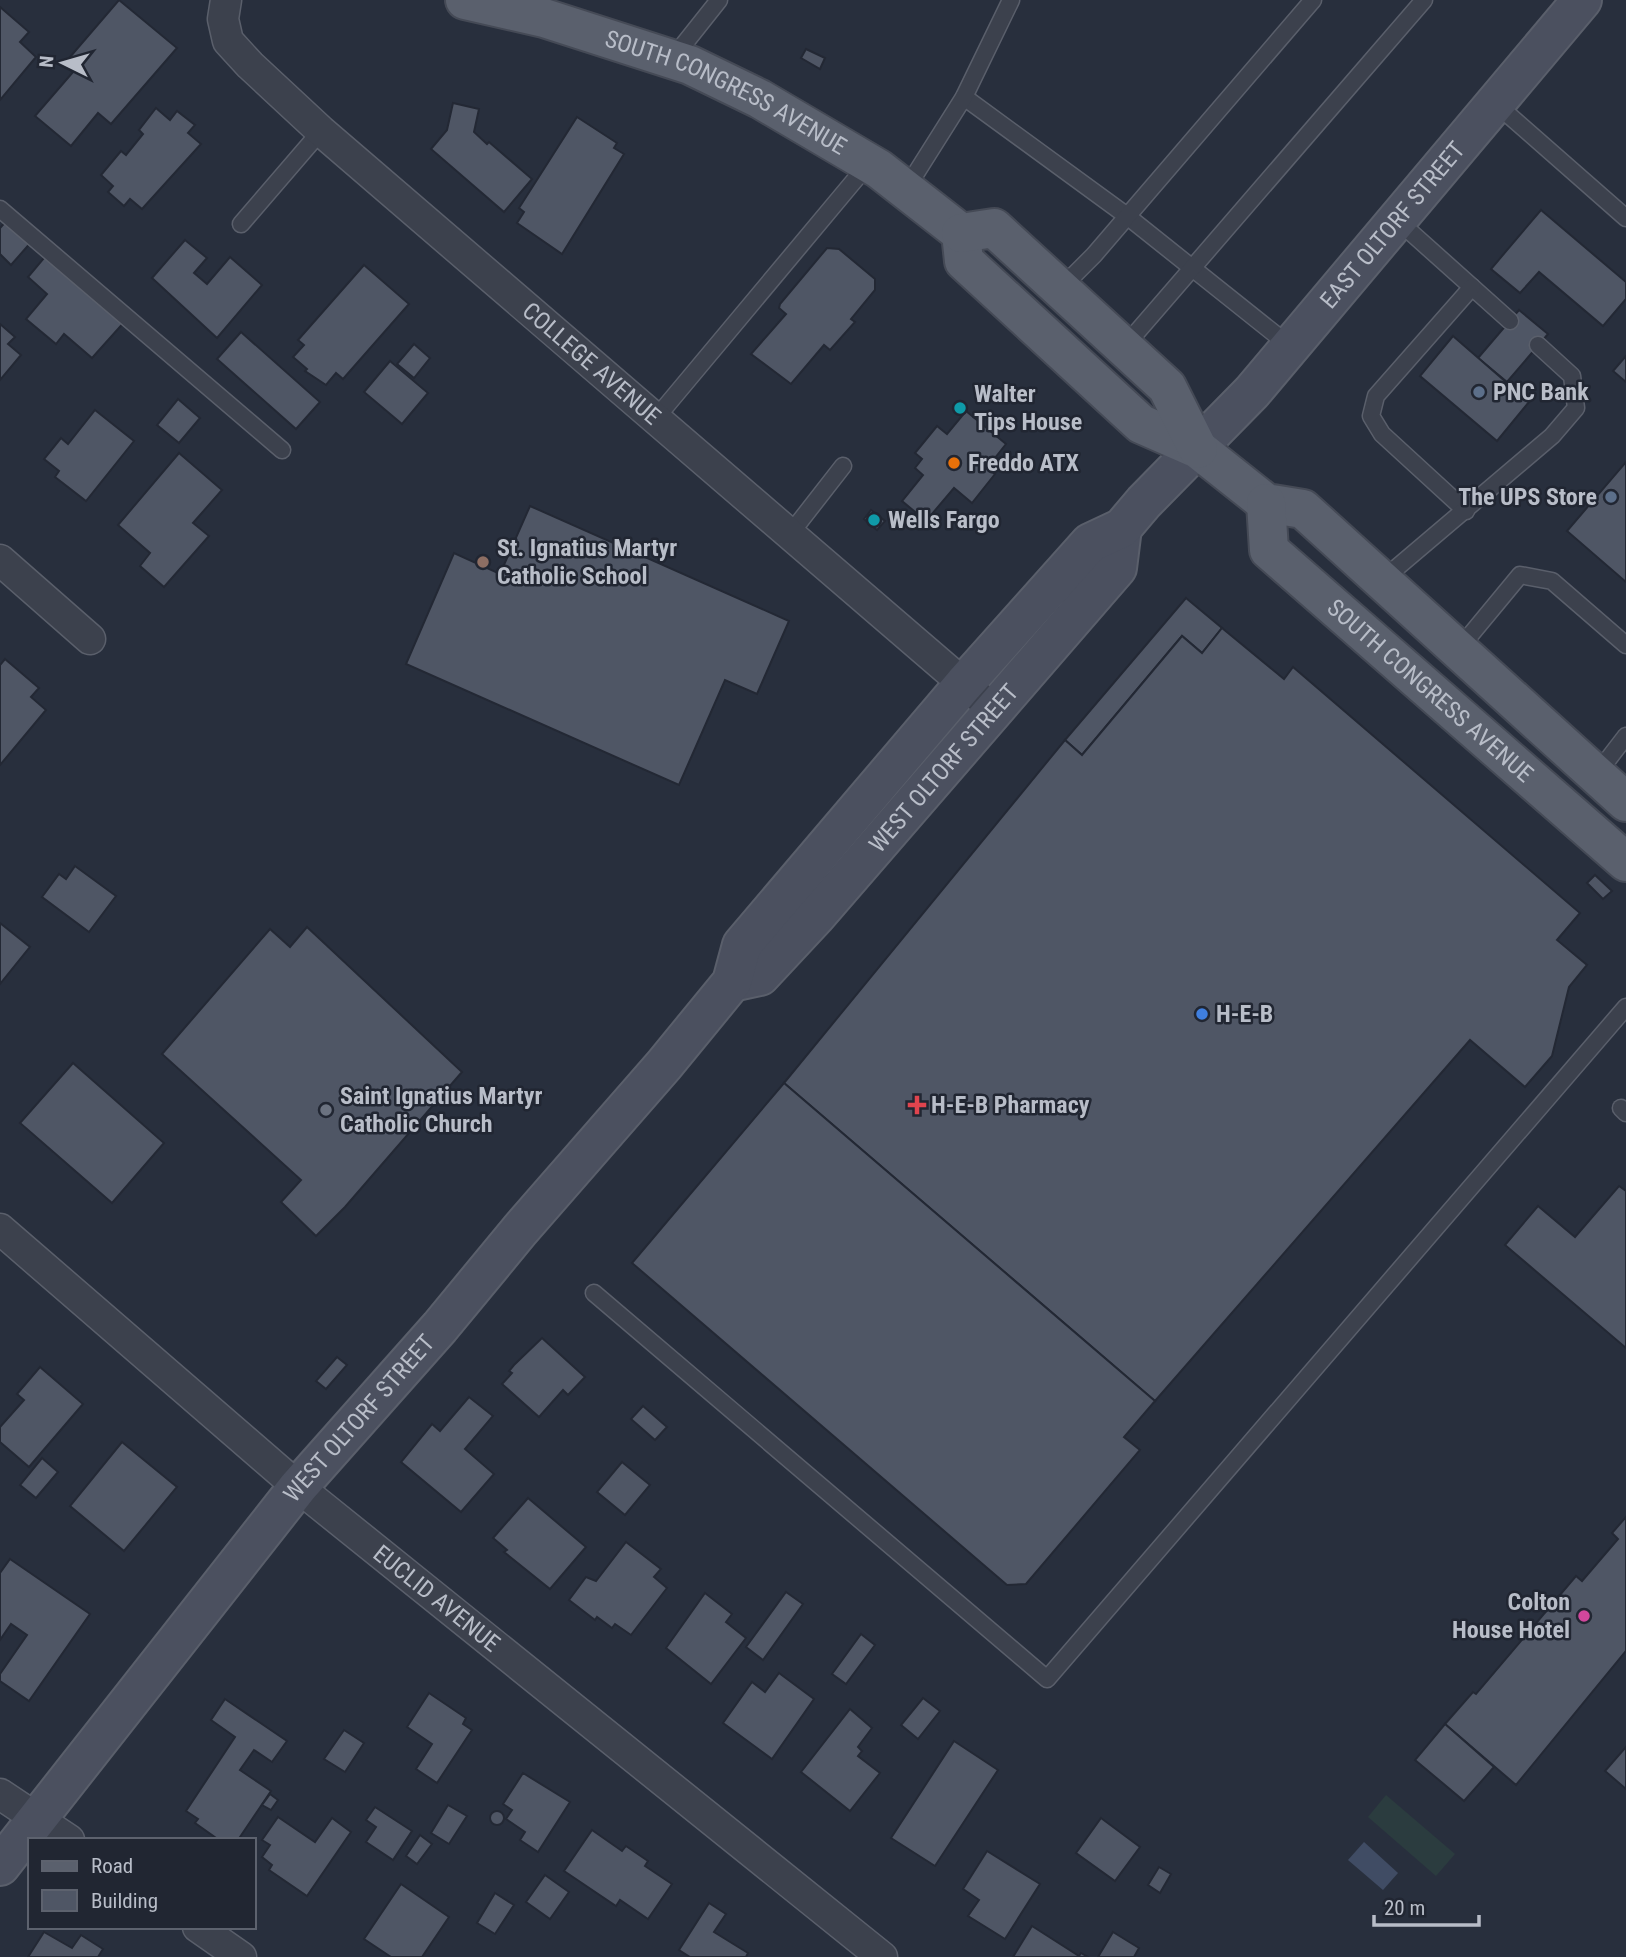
<svg xmlns="http://www.w3.org/2000/svg" width="1626" height="1957" font-family="'Roboto Condensed',sans-serif">
  <style>
    .green { fill: #2b3c3f }
    .water { fill: #404c64 }
    .building { fill: #4f5665; stroke: #232834; stroke-width: 2 }
    .lines { fill: none; stroke-linecap: round; stroke-linejoin: round }
    .lane-casing { stroke: #5a5f6b; stroke-width: 19 }
    .street-casing { stroke: #5a5f6b; stroke-width: 33 }
    .secondary-casing { stroke: #5a5f6b; stroke-width: 42 }
    .primary-casing { stroke: #454a56; stroke-width: 42 }
    .lane { stroke: #3c414d; stroke-width: 16 }
    .street { stroke: #3c414d; stroke-width: 30 }
    .secondary { stroke: #4b505f; stroke-width: 38 }
    .primary { stroke: #5a606d; stroke-width: 38 }
    .service-dot { fill: #5c6f8a; stroke: #212632; stroke-width: 2.5 }
    .culture-dot { fill: #0f9aa8; stroke: #212632; stroke-width: 2.5 }
    .food-dot { fill: #e8710a; stroke: #212632; stroke-width: 2.5 }
    .education-dot { fill: #8d6e63; stroke: #212632; stroke-width: 2.5 }
    .shop-dot { fill: #3f7fe0; stroke: #212632; stroke-width: 2.5 }
    .health-dot { fill: #e0444e; stroke: #212632; stroke-width: 2.5 }
    .worship-dot { fill: #6b7280; stroke: #212632; stroke-width: 2.5 }
    .hotel-dot { fill: #d1479c; stroke: #212632; stroke-width: 2.5 }
    .labels { text-anchor: middle; dominant-baseline: central; stroke-width: 5; stroke-linejoin: round; paint-order: stroke }
    .street-label { font-size: 24px; fill: #b8bdc8; stroke: #212632 }
    .poi-label { font-size: 24px; font-weight: bold; fill: #b8bdc8; stroke: #212632; text-anchor: start }
  </style>
  <rect width="100%" height="100%" fill="#282f3d"/>
  <path class="green" d="M 1386,1795 L 1455,1854 L 1436,1876 L 1368,1817 Z"/>
  <path class="water" d="M 1364,1842 L 1398,1873 L 1383,1890 L 1348,1860 Z"/>
  <g class="building">
    <path d="M 119,0 L 177,48 L 111,124 L 98,113 L 71,146 L 35,116 L 73,72 L 64,64 Z"/>
    <path d="M 0,7 L 29,32 L 20,42 L 36,57 L 0,100 Z"/>
    <path d="M 806,49 L 825,58 L 820,69 L 801,58 Z"/>
    <path d="M 453,103 L 479,109 L 474,132 L 487,144 L 489,142 L 532,179 L 504,212 L 431,149 L 447,130 Z"/>
    <path d="M 156,108 L 170,120 L 177,111 L 195,125 L 188,133 L 201,144 L 142,209 L 130,199 L 124,206 L 108,192 L 113,186 L 101,175 L 121,151 L 126,155 L 143,134 L 139,130 Z"/>
    <path d="M 577,117 L 617,143 L 614,148 L 624,154 L 562,254 L 517,223 L 524,212 L 519,208 Z"/>
    <path d="M 1541,210 L 1626,282 L 1626,299 L 1603,326 L 1539,272 L 1520,293 L 1491,269 Z"/>
    <path d="M 9,218 L 33,240 L 11,265 L 0,254 L 0,228 Z"/>
    <path d="M 185,240 L 207,258 L 194,273 L 207,284 L 230,257 L 262,285 L 217,338 L 152,278 Z"/>
    <path d="M 827,248 L 839,249 L 875,279 L 875,290 L 851,319 L 855,322 L 830,350 L 824,345 L 791,384 L 751,354 L 786,314 L 779,308 L 780,304 Z"/>
    <path d="M 49,252 L 127,319 L 92,358 L 64,334 L 56,344 L 26,319 L 47,294 L 28,277 Z"/>
    <path d="M 364,265 L 409,304 L 343,379 L 336,373 L 326,385 L 305,371 L 307,369 L 293,357 L 304,345 L 298,340 Z"/>
    <path d="M 1519,310 L 1548,334 L 1507,382 L 1478,358 Z"/>
    <path d="M 0,324 L 15,337 L 8,344 L 21,355 L 0,380 Z"/>
    <path d="M 241,332 L 320,402 L 296,429 L 217,359 Z"/>
    <path d="M 1453,336 L 1529,402 L 1497,441 L 1420,376 Z"/>
    <path d="M 414,344 L 430,358 L 414,378 L 397,364 Z"/>
    <path d="M 1626,356 L 1626,382 L 1613,371 Z"/>
    <path d="M 390,361 L 428,393 L 402,424 L 364,392 Z"/>
    <path d="M 178,399 L 200,418 L 179,443 L 157,425 Z"/>
    <path d="M 95,410 L 134,441 L 86,501 L 55,477 L 59,471 L 44,459 L 61,438 L 68,444 Z"/>
    <path d="M 966,411 L 1006,444 L 987,468 L 995,474 L 972,503 L 954,488 L 926,521 L 902,501 L 923,475 L 915,468 L 922,459 L 915,453 L 937,426 L 947,434 Z"/>
    <path d="M 179,453 L 222,490 L 193,523 L 209,536 L 164,587 L 140,566 L 150,553 L 118,525 Z"/>
    <path d="M 1626,462 L 1626,582 L 1567,531 Z"/>
    <path d="M 530,506 L 789,621 L 757,694 L 725,680 L 679,785 L 406,664 L 454,553 L 500,574 Z"/>
    <path d="M 871,510 L 885,521 L 877,530 L 864,519 Z"/>
    <path d="M 1186,598 L 1222,628 L 1202,653 L 1182,636 L 1082,755 L 1065,740 Z"/>
    <path d="M 1222,628 L 1284,679 L 1293,667 L 1580,913 L 1557,940 L 1587,965 L 1569,987 L 1552,1056 L 1525,1087 L 1470,1040 L 1155,1401 L 784,1083 L 1065,740 L 1082,755 L 1182,636 L 1202,653 Z"/>
    <path d="M 5,659 L 39,688 L 31,697 L 46,710 L 0,765 L 0,665 Z"/>
    <path d="M 75,866 L 116,896 L 89,932 L 42,897 L 59,874 L 66,879 Z"/>
    <path d="M 1595,875 L 1612,891 L 1603,899 L 1587,883 Z"/>
    <path d="M 0,923 L 30,947 L 0,984 Z"/>
    <path d="M 307,927 L 462,1072 L 345,1207 L 316,1236 L 281,1202 L 301,1180 L 162,1054 L 270,929 L 290,947 Z"/>
    <path d="M 73,1063 L 164,1143 L 112,1203 L 20,1123 Z"/>
    <path d="M 784,1083 L 1155,1401 L 1124,1437 L 1140,1450 L 1026,1584 L 1007,1585 L 632,1263 Z"/>
    <path d="M 1619,1186 L 1626,1191 L 1626,1348 L 1505,1245 L 1538,1206 L 1575,1237 Z"/>
    <path d="M 542,1338 L 585,1377 L 568,1395 L 563,1390 L 539,1417 L 502,1384 L 512,1373 L 509,1371 L 514,1365 Z"/>
    <path d="M 337,1357 L 347,1365 L 326,1389 L 316,1381 Z"/>
    <path d="M 40,1367 L 83,1404 L 29,1467 L 0,1442 L 0,1427 L 24,1400 L 17,1394 Z"/>
    <path d="M 469,1397 L 493,1416 L 465,1449 L 494,1474 L 461,1512 L 401,1462 L 432,1424 L 440,1431 Z"/>
    <path d="M 643,1406 L 667,1427 L 655,1440 L 631,1419 Z"/>
    <path d="M 122,1442 L 177,1487 L 124,1551 L 70,1506 Z"/>
    <path d="M 42,1458 L 58,1472 L 36,1498 L 20,1485 Z"/>
    <path d="M 622,1462 L 650,1485 L 625,1515 L 597,1492 Z"/>
    <path d="M 528,1498 L 586,1547 L 550,1589 L 504,1552 L 507,1550 L 493,1538 Z"/>
    <path d="M 1626,1517 L 1626,1651 L 1516,1785 L 1445,1724 L 1473,1692 L 1476,1694 L 1576,1576 L 1582,1581 L 1618,1539 L 1612,1533 Z"/>
    <path d="M 626,1542 L 661,1569 L 654,1577 L 667,1588 L 631,1635 L 615,1624 L 612,1628 L 597,1617 L 595,1620 L 569,1600 L 586,1577 L 596,1581 Z"/>
    <path d="M 10,1559 L 90,1614 L 29,1701 L 0,1681 L 0,1674 L 27,1635 L 11,1624 L 0,1640 L 0,1573 Z"/>
    <path d="M 786,1592 L 803,1604 L 763,1660 L 746,1647 Z"/>
    <path d="M 705,1593 L 732,1614 L 726,1622 L 746,1638 L 711,1684 L 666,1648 Z"/>
    <path d="M 861,1634 L 875,1645 L 846,1684 L 832,1674 Z"/>
    <path d="M 779,1673 L 814,1699 L 772,1759 L 723,1723 L 752,1682 L 765,1692 Z"/>
    <path d="M 429,1693 L 466,1718 L 463,1724 L 472,1730 L 437,1783 L 416,1769 L 432,1744 L 407,1727 Z"/>
    <path d="M 923,1698 L 940,1711 L 918,1739 L 901,1725 Z"/>
    <path d="M 225,1699 L 287,1741 L 272,1762 L 254,1750 L 240,1770 L 271,1791 L 238,1840 L 222,1838 L 219,1840 L 195,1823 L 198,1819 L 186,1811 L 235,1737 L 211,1720 Z"/>
    <path d="M 850,1709 L 872,1728 L 858,1747 L 862,1751 L 858,1756 L 880,1773 L 850,1811 L 801,1772 Z"/>
    <path d="M 1445,1724 L 1494,1767 L 1464,1801 L 1415,1760 Z"/>
    <path d="M 344,1730 L 364,1743 L 345,1772 L 324,1759 Z"/>
    <path d="M 954,1741 L 998,1770 L 935,1866 L 891,1838 Z"/>
    <path d="M 1626,1747 L 1626,1789 L 1605,1771 Z"/>
    <path d="M 523,1773 L 570,1802 L 538,1852 L 520,1840 L 525,1832 L 506,1819 L 512,1810 L 503,1804 Z"/>
    <path d="M 270,1794 L 278,1800 L 271,1810 L 262,1805 Z"/>
    <path d="M 448,1805 L 467,1816 L 449,1844 L 431,1833 Z"/>
    <path d="M 375,1807 L 412,1831 L 393,1860 L 366,1842 L 376,1827 L 366,1820 Z"/>
    <circle cx="497" cy="1818" r="7"/>
    <path d="M 278,1817 L 315,1842 L 332,1818 L 351,1832 L 307,1896 L 269,1870 L 272,1865 L 262,1857 L 270,1845 L 262,1840 Z"/>
    <path d="M 1101,1818 L 1140,1847 L 1115,1881 L 1076,1853 Z"/>
    <path d="M 592,1830 L 622,1851 L 626,1846 L 648,1861 L 645,1866 L 672,1884 L 648,1919 L 620,1900 L 616,1906 L 564,1871 Z"/>
    <path d="M 420,1835 L 432,1844 L 417,1864 L 406,1856 Z"/>
    <path d="M 987,1851 L 1040,1884 L 1005,1939 L 968,1916 L 979,1900 L 963,1889 Z"/>
    <path d="M 1159,1867 L 1171,1874 L 1160,1893 L 1148,1885 Z"/>
    <path d="M 545,1875 L 569,1892 L 550,1919 L 526,1902 Z"/>
    <path d="M 401,1884 L 449,1917 L 422,1957 L 391,1957 L 364,1939 Z"/>
    <path d="M 495,1893 L 514,1905 L 495,1934 L 477,1923 Z"/>
    <path d="M 709,1903 L 726,1914 L 714,1932 L 748,1953 L 746,1957 L 690,1957 L 679,1950 Z"/>
    <path d="M 1032,1926 L 1079,1956 L 1081,1953 L 1088,1957 L 1013,1957 Z"/>
    <path d="M 44,1932 L 72,1948 L 81,1935 L 103,1949 L 98,1957 L 28,1957 Z"/>
    <path d="M 1113,1932 L 1139,1948 L 1134,1957 L 1098,1957 Z"/>
  </g>
  <g class="lines">
    <defs>
      <g id="lane">
        <path d="M 673,58 L 719,0"/>
        <path d="M 964,97 L 1127,216 L 1290,346"/>
        <path d="M 1495,103 L 1626,218"/>
        <path d="M 906,189 L 964,97 L 1011,0"/>
        <path d="M 0,209 L 282,450"/>
        <path d="M 1396,219 L 1510,321"/>
        <path d="M 241,224 L 321,131"/>
        <path d="M 1060,289 L 1094,255 L 1313,0"/>
        <path d="M 1124,347 L 1424,0"/>
        <path d="M 656,418 L 869,163"/>
        <path d="M 1466,511 L 1382,434 L 1371,416 L 1376,396 L 1472,287"/>
        <path d="M 790,534 L 843,466"/>
        <path d="M 1381,581 L 1552,436 L 1576,408 L 1572,376 L 1538,345"/>
        <path d="M 1458,650 L 1520,575 L 1552,581 L 1626,645"/>
        <path d="M 1596,775 L 1626,736"/>
        <path d="M 1621,1108 L 1626,1113"/>
        <path d="M 594,1293 L 1047,1679 L 1626,1007"/>
      </g>
      <g id="street">
        <path id="s1" d="M 226,0 L 223,19 L 228,41 L 250,65 L 321,131 L 993,709"/>
        <path d="M 0,560 L 90,639"/>
        <path id="s2" d="M 0,1229 L 298,1487 L 882,1957"/>
        <path d="M 0,1794 L 69,1840"/>
        <path d="M 198,1927 L 241,1957"/>
      </g>
      <g id="secondary">
        <path id="s3" d="M 732,982 L 760,976 L 815,917 L 1117,568 L 1122,528"/>
        <path id="s4" d="M 0,1866 L 298,1487 L 440,1327 L 520,1230 L 664,1065 L 732,982 L 742,945 L 964,684 L 1090,543 L 1122,528 L 1144,502 L 1252,392 L 1582,0"/>
      </g>
      <g id="primary">
        <path id="s5" d="M 465,0 L 544,18 L 690,65 L 760,99 L 879,169 L 961,233 L 964,261 L 1141,424 L 1198,449 L 1266,503 L 1303,509 L 1626,802"/>
        <path d="M 961,233 L 994,228 L 1167,387 L 1198,449"/>
        <path id="s6" d="M 1266,503 L 1269,550 L 1626,862"/>
      </g>
    </defs>
    <use href="#lane" class="lane-casing"/>
    <use href="#street" class="street-casing"/>
    <use href="#secondary" class="secondary-casing"/>
    <use href="#primary" class="primary-casing"/>
    <use href="#lane" class="lane"/>
    <use href="#street" class="street"/>
    <use href="#secondary" class="secondary"/>
    <use href="#primary" class="primary"/>
  </g>
  <g class="service-dot">
    <circle cx="1479" cy="392" r="7"/>
    <circle cx="1611" cy="497" r="7"/>
  </g>
  <g class="culture-dot">
    <circle cx="960" cy="408" r="7"/>
    <circle cx="874" cy="520" r="7"/>
  </g>
  <circle class="food-dot" cx="954" cy="463" r="7"/>
  <circle class="education-dot" cx="483" cy="562" r="7"/>
  <circle class="shop-dot" cx="1202" cy="1014" r="7"/>
  <path class="health-dot" d="M913.5 1094.5h7v7h7v7h-7v7h-7v-7h-7v-7h7z"/>
  <circle class="worship-dot" cx="326" cy="1110" r="7"/>
  <circle class="hotel-dot" cx="1584" cy="1616" r="7"/>
  <g class="labels">
    <g class="street-label">
      <text stroke="none"><textPath href="#s5" startOffset="278">SOUTH CONGRESS AVENUE</textPath></text>
      <text stroke="none"><textPath href="#s4" startOffset="2160">EAST OLTORF STREET</textPath></text>
      <text stroke="none"><textPath href="#s1" startOffset="528">COLLEGE AVENUE</textPath></text>
      <text stroke="none"><textPath href="#s6" startOffset="261">SOUTH CONGRESS AVENUE</textPath></text>
      <text stroke="none"><textPath href="#s3" startOffset="306">WEST OLTORF STREET</textPath></text>
      <text stroke="none"><textPath href="#s4" startOffset="574">WEST OLTORF STREET</textPath></text>
      <text stroke="none"><textPath href="#s2" startOffset="572">EUCLID AVENUE</textPath></text>
    </g>
    <g class="poi-label">
      <text x="1493" y="392">PNC Bank</text>
      <text x="974" y="394">Walter<tspan x="974" dy="28">Tips House</tspan></text>
      <text x="968" y="463">Freddo ATX</text>
      <text x="1597" y="497" text-anchor="end">The UPS Store</text>
      <text x="888" y="520">Wells Fargo</text>
      <text x="497" y="548">St. Ignatius Martyr<tspan x="497" dy="28">Catholic School</tspan></text>
      <text x="1216" y="1014">H-E-B</text>
      <text x="340" y="1096">Saint Ignatius Martyr<tspan x="340" dy="28">Catholic Church</tspan></text>
      <text x="931" y="1105">H-E-B Pharmacy</text>
      <text x="1570" y="1602" text-anchor="end">Colton<tspan x="1570" dy="28">House Hotel</tspan></text>
    </g>
  </g>
  <rect x="28" y="1838" width="228" height="91" fill="#212632" stroke="#5d626e" stroke-width="2"/>
  <rect x="42" y="1861" width="35" height="10" fill="#5a606d" stroke="#5d626e" stroke-width="2"/>
  <text x="91" y="1873" font-size="21" fill="#b8bdc8">Road</text>
  <rect x="42" y="1890" width="35" height="21" fill="#4f5665" stroke="#5d626e" stroke-width="2"/>
  <text x="91" y="1908" font-size="21" fill="#b8bdc8">Building</text>
  <g transform="translate(63 63) rotate(275)" stroke="#212632" stroke-width="5" paint-order="stroke">
  <path d="M0-5L12 26L0 18L-12 26Z" fill="#b8bdc8"/>
  <text y="-10" font-size="19" font-weight="bold" text-anchor="middle" fill="#b8bdc8">N</text>
  </g>
  <path d="M1374 1915v10h105v-10" fill="none" stroke="#b8bdc8" stroke-width="3.5"/>
  <text x="1384" y="1915" font-size="21" fill="#b8bdc8" stroke="#212632" stroke-width="5" paint-order="stroke">20 m</text>
</svg>
